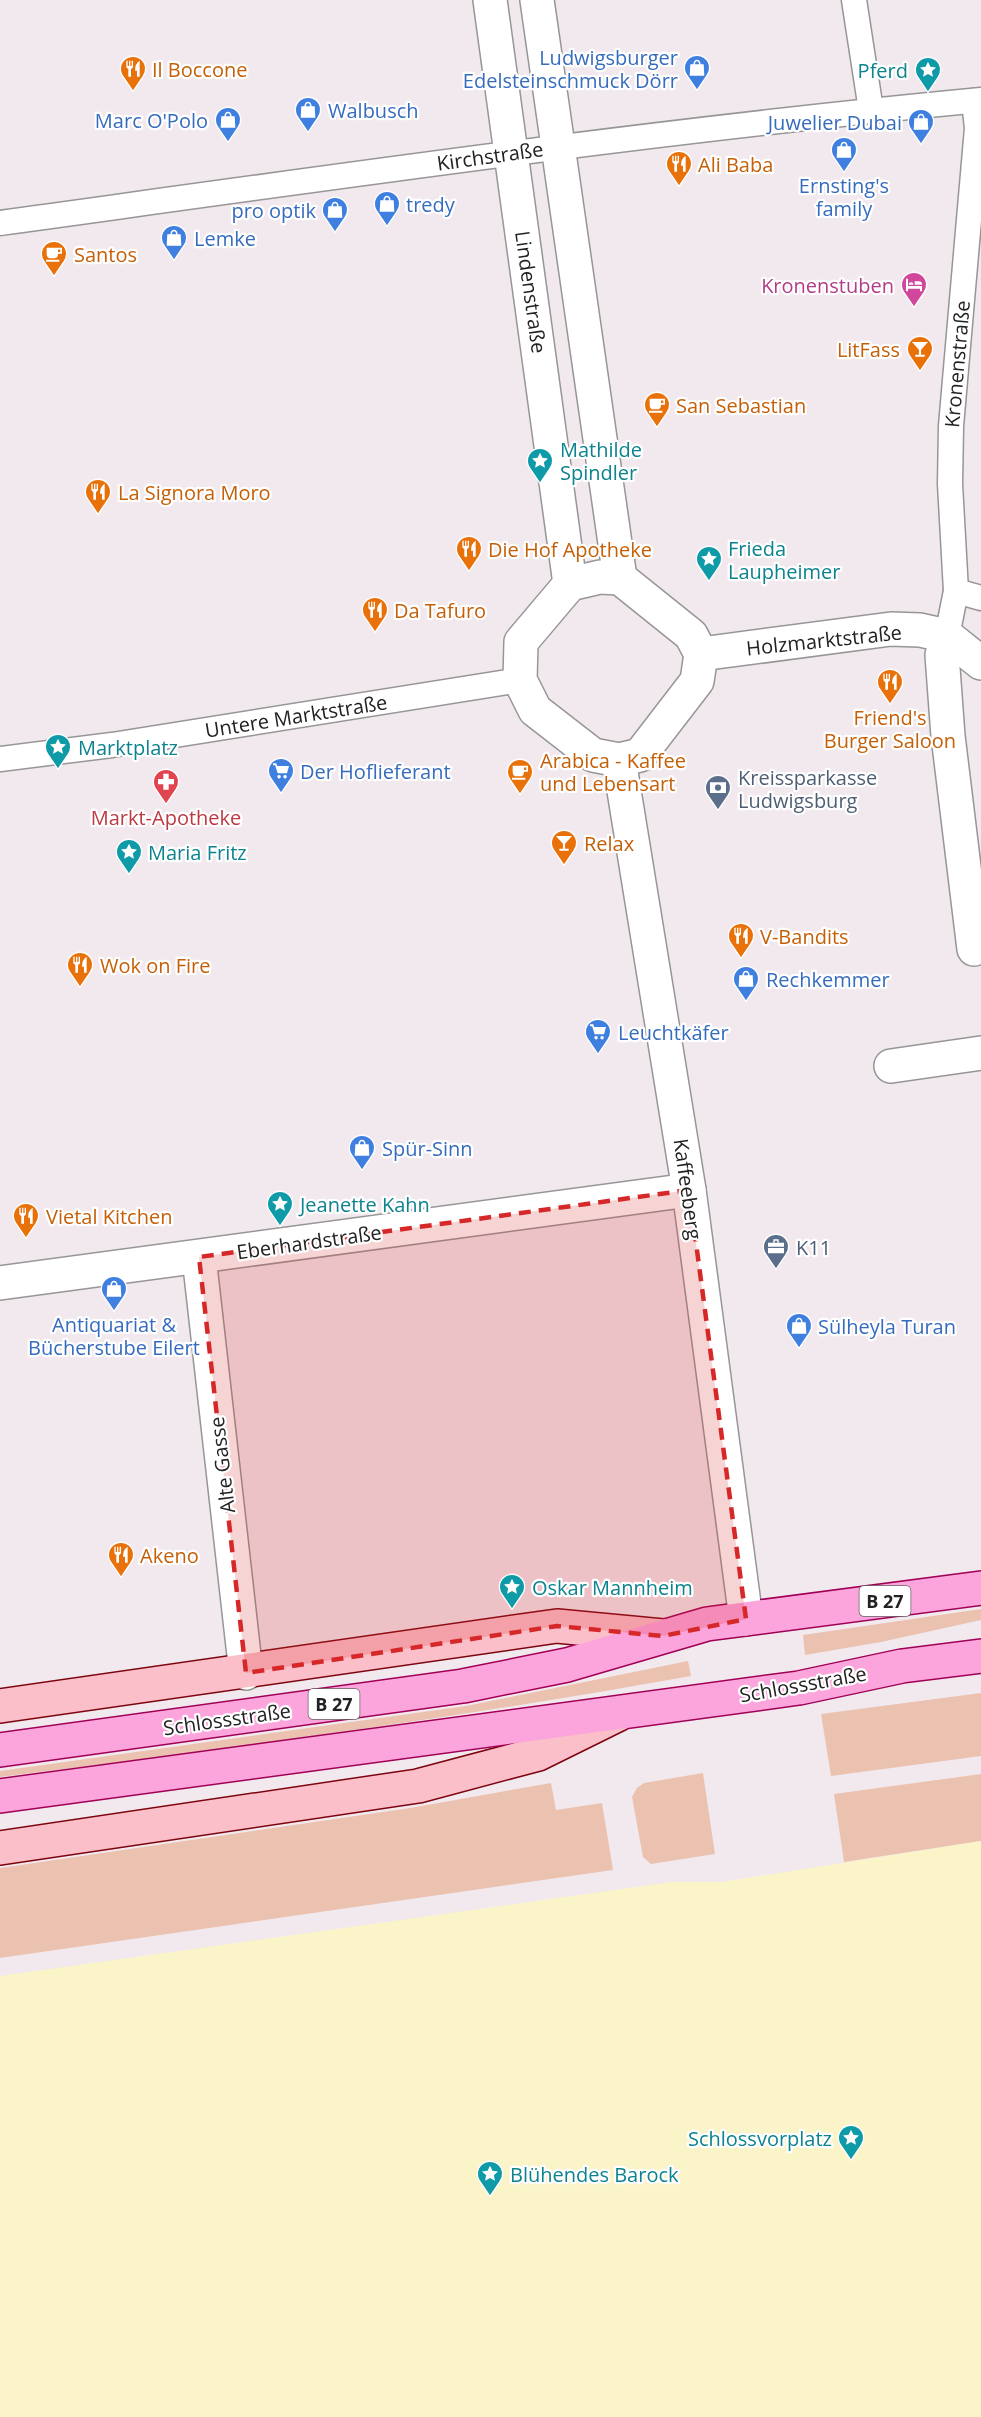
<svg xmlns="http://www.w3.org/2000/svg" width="981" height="2417" font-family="'Open Sans',sans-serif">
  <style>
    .grass { fill: #ebc2b0 }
    .park { fill: #faf4c8 }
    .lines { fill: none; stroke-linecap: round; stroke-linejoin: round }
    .pedestrian-casing { stroke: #969696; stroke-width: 27 }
    .minor-casing { stroke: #969696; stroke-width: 36 }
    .secondary-casing { stroke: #7d0510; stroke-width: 36 }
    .primary-casing { stroke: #a00055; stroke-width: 36 }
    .pedestrian { stroke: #fff; stroke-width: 24 }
    .minor { stroke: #fff; stroke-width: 33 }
    .secondary { stroke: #fabfc8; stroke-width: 33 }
    .primary { stroke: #fca4dc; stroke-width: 33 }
    .marked { fill: #d62828; fill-opacity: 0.2; stroke: #d62828; stroke-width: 4.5; stroke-dasharray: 12 8; stroke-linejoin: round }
    .labels { text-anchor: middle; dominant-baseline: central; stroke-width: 4.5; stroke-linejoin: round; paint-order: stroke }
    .shield { fill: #fff; stroke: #646464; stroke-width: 1.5 }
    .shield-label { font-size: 18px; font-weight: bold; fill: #222 }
    .shop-label { font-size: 20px; fill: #366cbe; stroke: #fff; text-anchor: start }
    .food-label { font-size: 20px; fill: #c56008; stroke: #fff; text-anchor: start }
    .culture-label { font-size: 20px; fill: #0d838f; stroke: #fff; text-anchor: start }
    .street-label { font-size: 20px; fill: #222; stroke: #fff }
    .hotel-label { font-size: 20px; fill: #b23c85; stroke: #fff; text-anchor: end }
    .service-label { font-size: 20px; fill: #4e5e75; stroke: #fff; text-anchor: start }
    .health-label { font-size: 20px; fill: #be3a42; stroke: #fff }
  </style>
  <rect width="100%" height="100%" fill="#f2e9ee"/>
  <g class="grass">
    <path d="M 981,1609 L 981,1620 L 881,1642 L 805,1655 L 803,1635 Z"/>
    <path d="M 688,1661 L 691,1676 C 462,1717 231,1749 0,1777 L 0,1771 L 466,1706 Z"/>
    <path d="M 981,1693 L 981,1756 L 831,1776 L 821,1714 Z"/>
    <path d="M 703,1773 L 715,1854 L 651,1864 L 643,1857 L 632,1797 L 637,1788 L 644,1783 Z"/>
    <path d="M 981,1774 L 981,1841 L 844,1862 L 834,1794 Z"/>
    <path d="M 551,1783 L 556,1810 L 602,1803 L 613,1870 L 0,1958 L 0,1868 L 410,1808 Z"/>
  </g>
  <path class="park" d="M 981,1841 L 981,2417 L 0,2417 L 0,1976 L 672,1882 L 722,1882 Z"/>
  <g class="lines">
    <defs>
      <g id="pedestrian">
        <path d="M 854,0 L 871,110"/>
        <path d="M 0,223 C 327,178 653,131 981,100"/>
        <path d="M 956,591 L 981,598"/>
        <path d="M 947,636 L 956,591 L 950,484 L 951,426 L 977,128 L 974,101"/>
        <path d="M 0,759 L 112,745 L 520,680"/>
      </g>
      <g id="minor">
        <path d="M 490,0 L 570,584"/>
        <path d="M 537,0 L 620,578"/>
        <path d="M 600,577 L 620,578 L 691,635 L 701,654 L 697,681 L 640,755 L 619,760 L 593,755 L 535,710 L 520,680 L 521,642 L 570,584 Z"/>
        <path d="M 947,636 L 942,655 L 948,736 L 974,949"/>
        <path d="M 701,654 L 891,629 L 920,630 L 947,636 L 981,663"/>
        <path d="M 619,760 L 689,1190 L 746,1619"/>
        <path d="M 891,1066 L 981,1053"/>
        <path d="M 199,1257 L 246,1673"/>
        <path d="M 0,1283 L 689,1190"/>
      </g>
      <g id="secondary">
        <path d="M 0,1706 L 557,1626 L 663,1636"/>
        <path d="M 0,1848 L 418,1786 L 538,1754 L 619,1714"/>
      </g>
      <g id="primary">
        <path d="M 0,1750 L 463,1686 L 567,1665 L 707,1624 L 981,1588"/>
        <path d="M 0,1796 L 799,1688 L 902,1666 L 981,1656"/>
      </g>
    </defs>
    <use href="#pedestrian" class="pedestrian-casing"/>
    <use href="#minor" class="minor-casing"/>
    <use href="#secondary" class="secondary-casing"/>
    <use href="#primary" class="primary-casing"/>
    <use href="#pedestrian" class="pedestrian"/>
    <use href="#minor" class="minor"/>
    <use href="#secondary" class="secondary"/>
    <use href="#primary" class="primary"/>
  </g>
  <path class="marked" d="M 689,1190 L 746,1619 L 663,1636 L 557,1626 L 246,1673 L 199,1257 Z"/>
  <defs>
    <symbol id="shop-pin" viewBox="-11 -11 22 30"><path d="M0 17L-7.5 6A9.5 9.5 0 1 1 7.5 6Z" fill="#3f7fe0" stroke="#fff"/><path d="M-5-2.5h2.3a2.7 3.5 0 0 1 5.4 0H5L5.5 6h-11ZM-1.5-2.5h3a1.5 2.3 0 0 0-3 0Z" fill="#fff"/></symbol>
    <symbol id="restaurant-pin" viewBox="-11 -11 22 30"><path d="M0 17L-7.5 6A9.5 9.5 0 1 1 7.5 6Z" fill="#e8710a" stroke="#fff"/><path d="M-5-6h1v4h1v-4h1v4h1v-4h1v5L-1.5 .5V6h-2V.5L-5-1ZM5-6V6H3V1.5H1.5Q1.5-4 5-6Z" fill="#fff"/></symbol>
    <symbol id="sight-pin" viewBox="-11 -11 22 30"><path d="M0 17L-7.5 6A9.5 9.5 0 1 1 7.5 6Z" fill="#0f9aa8" stroke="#fff"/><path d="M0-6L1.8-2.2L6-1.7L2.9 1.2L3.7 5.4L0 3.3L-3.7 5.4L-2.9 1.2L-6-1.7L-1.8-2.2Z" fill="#fff"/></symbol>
    <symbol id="cafe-pin" viewBox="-11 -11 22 30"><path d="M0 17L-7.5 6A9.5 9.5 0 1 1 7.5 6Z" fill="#e8710a" stroke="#fff"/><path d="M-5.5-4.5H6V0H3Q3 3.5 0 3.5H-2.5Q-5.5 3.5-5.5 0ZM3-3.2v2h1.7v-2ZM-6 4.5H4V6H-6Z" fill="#fff"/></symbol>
    <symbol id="hotel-pin" viewBox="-11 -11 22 30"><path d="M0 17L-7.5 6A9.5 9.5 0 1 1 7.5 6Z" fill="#d1479c" stroke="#fff"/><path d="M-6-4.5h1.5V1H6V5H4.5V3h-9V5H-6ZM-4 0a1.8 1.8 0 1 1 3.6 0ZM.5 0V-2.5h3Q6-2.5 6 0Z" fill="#fff"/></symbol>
    <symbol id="bar-pin" viewBox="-11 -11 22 30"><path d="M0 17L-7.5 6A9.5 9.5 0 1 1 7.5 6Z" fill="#e8710a" stroke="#fff"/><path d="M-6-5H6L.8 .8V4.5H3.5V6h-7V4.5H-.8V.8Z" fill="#fff"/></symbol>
    <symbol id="supermarket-pin" viewBox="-11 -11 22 30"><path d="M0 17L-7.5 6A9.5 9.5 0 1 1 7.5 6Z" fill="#3f7fe0" stroke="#fff"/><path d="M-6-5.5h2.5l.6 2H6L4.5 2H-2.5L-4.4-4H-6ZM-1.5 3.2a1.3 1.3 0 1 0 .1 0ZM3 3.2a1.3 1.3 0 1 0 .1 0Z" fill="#fff"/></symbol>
    <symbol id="pharmacy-pin" viewBox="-11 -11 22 30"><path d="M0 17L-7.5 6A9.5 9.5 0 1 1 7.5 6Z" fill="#e0444e" stroke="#fff"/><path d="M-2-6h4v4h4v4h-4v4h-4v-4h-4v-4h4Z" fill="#fff"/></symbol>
    <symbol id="bank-pin" viewBox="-11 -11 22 30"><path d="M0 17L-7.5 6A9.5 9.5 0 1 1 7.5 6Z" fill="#5c6f8a" stroke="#fff"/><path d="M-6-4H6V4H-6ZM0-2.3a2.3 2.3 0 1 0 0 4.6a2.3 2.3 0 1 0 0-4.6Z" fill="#fff"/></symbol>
    <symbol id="office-pin" viewBox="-11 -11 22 30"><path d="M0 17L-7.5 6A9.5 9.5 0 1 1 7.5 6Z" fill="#5c6f8a" stroke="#fff"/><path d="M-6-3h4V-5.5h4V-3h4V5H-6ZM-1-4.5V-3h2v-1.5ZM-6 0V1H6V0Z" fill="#fff"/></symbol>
  </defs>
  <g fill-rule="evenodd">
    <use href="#shop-pin" x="682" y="53" width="30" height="40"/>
    <use href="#restaurant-pin" x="118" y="54" width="30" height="40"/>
    <use href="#sight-pin" x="913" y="55" width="30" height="40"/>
    <use href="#shop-pin" x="293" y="95" width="30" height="40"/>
    <use href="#shop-pin" x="213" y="105" width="30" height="40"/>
    <use href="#shop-pin" x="906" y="107" width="30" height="40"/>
    <use href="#shop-pin" x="829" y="135" width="30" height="40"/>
    <use href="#restaurant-pin" x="664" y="149" width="30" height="40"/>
    <use href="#shop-pin" x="372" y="189" width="30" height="40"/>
    <use href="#shop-pin" x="320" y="195" width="30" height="40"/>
    <use href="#shop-pin" x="159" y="223" width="30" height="40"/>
    <use href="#cafe-pin" x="39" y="239" width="30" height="40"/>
    <use href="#hotel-pin" x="899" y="270" width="30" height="40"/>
    <use href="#bar-pin" x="905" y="334" width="30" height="40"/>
    <use href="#cafe-pin" x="642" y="390" width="30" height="40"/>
    <use href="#sight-pin" x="525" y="446" width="30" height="40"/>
    <use href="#restaurant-pin" x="83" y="477" width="30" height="40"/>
    <use href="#restaurant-pin" x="454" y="534" width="30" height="40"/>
    <use href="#sight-pin" x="694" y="544" width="30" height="40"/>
    <use href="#restaurant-pin" x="360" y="595" width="30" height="40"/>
    <use href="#restaurant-pin" x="875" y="667" width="30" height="40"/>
    <use href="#sight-pin" x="43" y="732" width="30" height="40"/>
    <use href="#supermarket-pin" x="266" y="756" width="30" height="40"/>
    <use href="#cafe-pin" x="505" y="757" width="30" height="40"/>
    <use href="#pharmacy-pin" x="151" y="767" width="30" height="40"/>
    <use href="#bank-pin" x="703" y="773" width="30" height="40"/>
    <use href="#bar-pin" x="549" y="828" width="30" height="40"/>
    <use href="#sight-pin" x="114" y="837" width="30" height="40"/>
    <use href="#restaurant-pin" x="726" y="921" width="30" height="40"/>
    <use href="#restaurant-pin" x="65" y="950" width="30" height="40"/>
    <use href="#shop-pin" x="731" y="964" width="30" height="40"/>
    <use href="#supermarket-pin" x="583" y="1017" width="30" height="40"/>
    <use href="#shop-pin" x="347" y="1133" width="30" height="40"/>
    <use href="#sight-pin" x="265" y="1189" width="30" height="40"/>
    <use href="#restaurant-pin" x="11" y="1201" width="30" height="40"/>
    <use href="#office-pin" x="761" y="1232" width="30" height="40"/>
    <use href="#shop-pin" x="99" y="1274" width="30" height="40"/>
    <use href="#shop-pin" x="784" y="1311" width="30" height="40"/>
    <use href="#restaurant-pin" x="106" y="1540" width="30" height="40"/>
    <use href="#sight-pin" x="497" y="1572" width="30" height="40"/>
    <use href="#sight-pin" x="836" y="2123" width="30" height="40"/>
    <use href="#sight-pin" x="475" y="2159" width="30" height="40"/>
  </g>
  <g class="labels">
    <g class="shield">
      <rect x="859.5" y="1586" width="51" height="30" rx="4.5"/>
      <rect x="308.5" y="1689" width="51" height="30" rx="4.5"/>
    </g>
    <g class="shield-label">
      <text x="885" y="1601">B 27</text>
      <text x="334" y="1704">B 27</text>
    </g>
    <g class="shop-label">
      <text x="678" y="57" text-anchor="end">Ludwigsburger<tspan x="678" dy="23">Edelsteinschmuck Dörr</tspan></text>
      <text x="328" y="110">Walbusch</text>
      <text x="208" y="120" text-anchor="end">Marc O'Polo</text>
      <text x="902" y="122" text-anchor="end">Juwelier Dubai</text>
      <text x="844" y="185" text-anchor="middle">Ernsting's<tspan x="844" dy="23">family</tspan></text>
      <text x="406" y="204">tredy</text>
      <text x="316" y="210" text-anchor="end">pro optik</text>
      <text x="194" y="238">Lemke</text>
      <text x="300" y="771">Der Hoflieferant</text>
      <text x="766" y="979">Rechkemmer</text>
      <text x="618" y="1032">Leuchtkäfer</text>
      <text x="382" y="1148">Spür-Sinn</text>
      <text x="114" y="1324" text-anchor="middle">Antiquariat &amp;<tspan x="114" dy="23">Bücherstube Eilert</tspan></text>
      <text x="818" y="1326">Sülheyla Turan</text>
    </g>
    <g class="food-label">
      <text x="152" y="69">Il Boccone</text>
      <text x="698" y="164">Ali Baba</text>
      <text x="74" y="254">Santos</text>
      <text x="900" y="349" text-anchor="end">LitFass</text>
      <text x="676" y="405">San Sebastian</text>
      <text x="118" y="492">La Signora Moro</text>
      <text x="488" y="549">Die Hof Apotheke</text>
      <text x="394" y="610">Da Tafuro</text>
      <text x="890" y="717" text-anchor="middle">Friend's<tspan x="890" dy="23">Burger Saloon</tspan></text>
      <text x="540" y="760">Arabica - Kaffee<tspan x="540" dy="23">und Lebensart</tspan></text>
      <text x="584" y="843">Relax</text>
      <text x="760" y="936">V-Bandits</text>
      <text x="100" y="965">Wok on Fire</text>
      <text x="46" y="1216">Vietal Kitchen</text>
      <text x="140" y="1555">Akeno</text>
    </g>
    <g class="culture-label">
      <text x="908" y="70" text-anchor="end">Pferd</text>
      <text x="560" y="449">Mathilde<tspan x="560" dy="23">Spindler</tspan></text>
      <text x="728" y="548">Frieda<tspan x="728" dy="23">Laupheimer</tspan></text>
      <text x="78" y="747">Marktplatz</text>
      <text x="148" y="852">Maria Fritz</text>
      <text x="300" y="1204">Jeanette Kahn</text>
      <text x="532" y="1587">Oskar Mannheim</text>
      <text x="832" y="2138" text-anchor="end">Schlossvorplatz</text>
      <text x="510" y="2174">Blühendes Barock</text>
    </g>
    <g class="street-label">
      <text transform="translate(490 156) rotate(-8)">Kirchstraße</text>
      <text transform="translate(531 292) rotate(82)">Lindenstraße</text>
      <text transform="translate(957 364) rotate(-85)">Kronenstraße</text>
      <text transform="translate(824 640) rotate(-6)">Holzmarktstraße</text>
      <text transform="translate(296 716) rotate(-9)">Untere Marktstraße</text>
      <text transform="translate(688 1189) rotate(82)">Kaffeeberg</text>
      <text transform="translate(309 1242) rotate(-8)">Eberhardstraße</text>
      <text transform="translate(222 1465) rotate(-97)">Alte Gasse</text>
      <text transform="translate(803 1684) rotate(-10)">Schlossstraße</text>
      <text transform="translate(227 1719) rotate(-8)">Schlossstraße</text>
    </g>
    <g class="hotel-label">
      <text x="894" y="285">Kronenstuben</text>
    </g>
    <g class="service-label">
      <text x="738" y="777">Kreissparkasse<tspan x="738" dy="23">Ludwigsburg</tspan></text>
      <text x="796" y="1247">K11</text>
    </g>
    <g class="health-label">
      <text x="166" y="817">Markt-Apotheke</text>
    </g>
  </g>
</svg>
